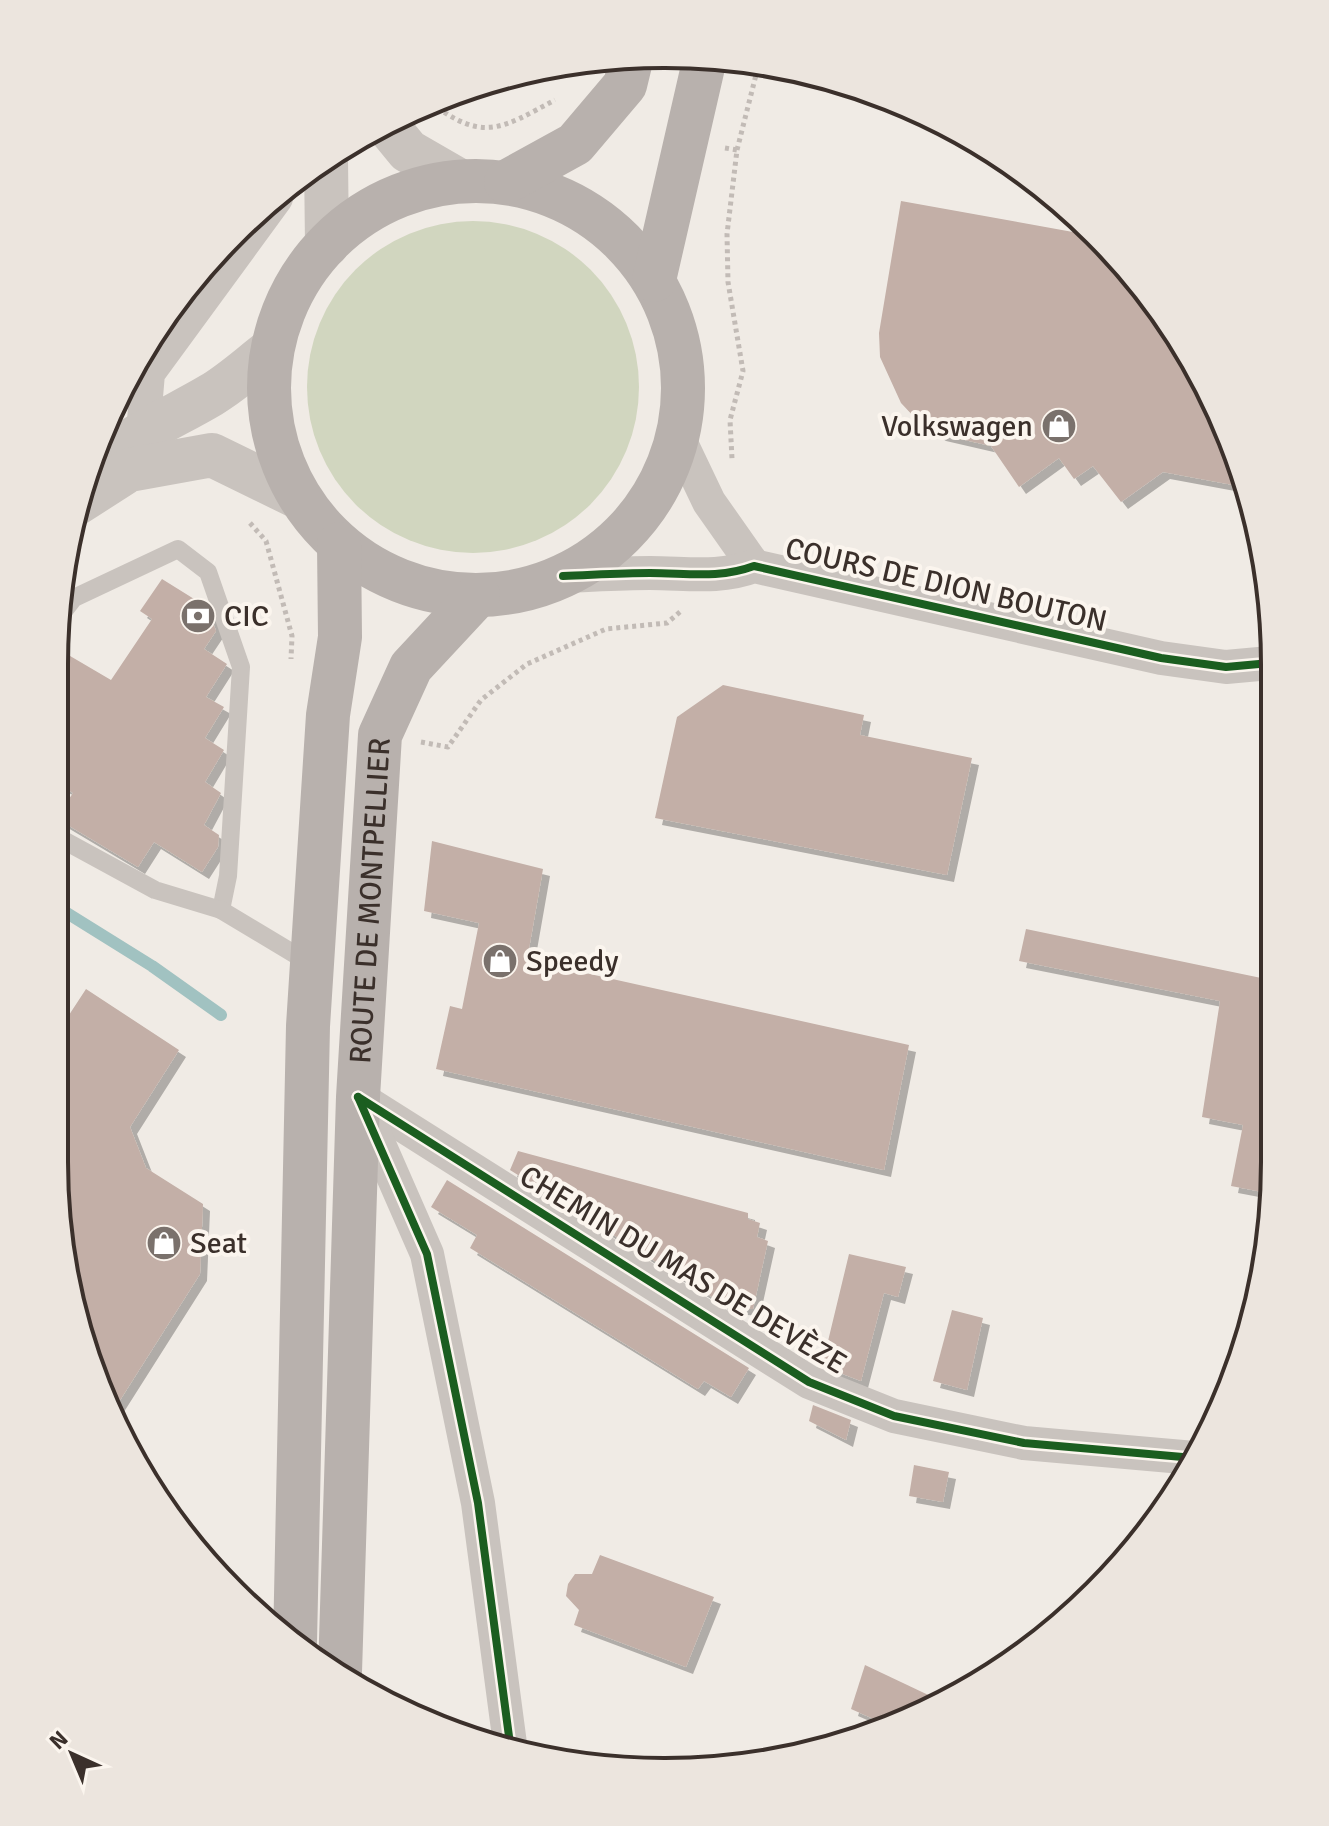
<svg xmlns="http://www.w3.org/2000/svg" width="1329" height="1826" font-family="Signika,sans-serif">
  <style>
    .green { fill: #d1d6bf }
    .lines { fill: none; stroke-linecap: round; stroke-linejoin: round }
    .stream { stroke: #a1c2c1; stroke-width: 12 }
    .building { fill: #c3afa7; filter: url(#shadow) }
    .path { stroke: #c2bbb6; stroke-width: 5; stroke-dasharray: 4 4; stroke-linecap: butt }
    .service { stroke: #c9c3be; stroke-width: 18 }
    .minor { stroke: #c9c3be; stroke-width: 34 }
    .tertiary { stroke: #c9c3be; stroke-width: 44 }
    .primary { stroke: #b8b1ad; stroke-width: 44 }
    .cycleway-casing { stroke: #fbf5ee; stroke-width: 13 }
    .cycleway { stroke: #1b5e20; stroke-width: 8 }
    .labels { text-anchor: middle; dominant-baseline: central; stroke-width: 8; stroke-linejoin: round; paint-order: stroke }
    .poi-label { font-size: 30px; fill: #3b302b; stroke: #fbf5ee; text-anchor: start }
    .street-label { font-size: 30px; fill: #3b302b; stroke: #fbf5ee }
    .rim { fill: none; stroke: #3b302b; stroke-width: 4 }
  </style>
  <defs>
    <filter id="shadow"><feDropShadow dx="7" dy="7" stdDeviation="0" flood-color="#0004"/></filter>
  </defs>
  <rect width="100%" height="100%" fill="#f0ebe5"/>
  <circle class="green" cx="473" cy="387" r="166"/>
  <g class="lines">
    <path class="stream" d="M 54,905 L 152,966 L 221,1015"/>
  </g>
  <g class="building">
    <path d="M 901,201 L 1095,236 L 1149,292 L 1228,430 L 1244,487 L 1163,472 L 1121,502 L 1093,466 L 1074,479 L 1059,458 L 1019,487 L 991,446 L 939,434 L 917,420 L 901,403 L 880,357 L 879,333 Z"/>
    <path d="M 162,579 L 207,607 L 216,631 L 204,649 L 227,664 L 206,697 L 224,707 L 205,738 L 224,750 L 205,782 L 221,793 L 204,825 L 219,835 L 218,847 L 202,872 L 154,842 L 138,867 L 56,818 L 73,793 L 54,781 L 54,671 L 65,653 L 111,680 L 152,619 L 140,611 Z"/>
    <path d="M 723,685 L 864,715 L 860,735 L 972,758 L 947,875 L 655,818 L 677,717 Z"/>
    <path d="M 432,841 L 543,869 L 527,960 L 909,1045 L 884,1170 L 436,1069 L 450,1006 L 462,1009 L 479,923 L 424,911 Z"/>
    <path d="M 1026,929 L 1266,979 L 1261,1004 L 1272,1006 L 1274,1194 L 1231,1186 L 1243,1125 L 1202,1117 L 1220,1001 L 1019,961 Z"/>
    <path d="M 86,989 L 179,1050 L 130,1127 L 146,1168 L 203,1204 L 200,1274 L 115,1408 L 75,1320 L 54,1162 L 54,1038 Z"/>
    <path d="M 518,1151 L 748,1213 L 748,1219 L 760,1223 L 757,1237 L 768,1241 L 753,1309 L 728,1307 L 510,1170 Z"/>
    <path d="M 447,1180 L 749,1368 L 731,1397 L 704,1381 L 698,1389 L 470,1248 L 477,1235 L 431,1207 Z"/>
    <path d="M 849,1254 L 906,1267 L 898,1297 L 884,1293 L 861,1381 L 822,1366 Z"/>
    <path d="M 952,1310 L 983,1318 L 967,1390 L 933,1381 Z"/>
    <path d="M 813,1405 L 851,1420 L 846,1440 L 809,1421 Z"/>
    <path d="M 914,1465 L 949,1472 L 943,1502 L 909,1496 Z"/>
    <path d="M 600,1555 L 714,1597 L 686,1667 L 574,1625 L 579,1610 L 566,1596 L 568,1584 L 575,1574 L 592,1574 Z"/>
    <path d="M 865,1665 L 941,1701 L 892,1727 L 851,1709 Z"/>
  </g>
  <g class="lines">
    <g class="path">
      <path d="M 431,103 C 484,143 502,128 555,100"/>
      <path d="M 725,148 L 737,150 L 727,234 L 728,282 L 743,371 L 730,420 L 732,459"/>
      <path d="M 737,150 L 759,63"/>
      <path d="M 250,523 L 266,541 L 292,636 L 291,659"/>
      <path d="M 421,742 L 448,747 L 481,700 L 527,664 L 606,629 L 667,623 L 681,611"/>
    </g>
    <g class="service">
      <path d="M 60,616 L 74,598 L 178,549 L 208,572 L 241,667 L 228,876 L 221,910"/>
      <path d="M 54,835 L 155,890 L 221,910 L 311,964"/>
    </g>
    <g class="minor">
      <path d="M 143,432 L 148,373 L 276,198"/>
      <path d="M 678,437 L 709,502 L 754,566"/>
      <path d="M 563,576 C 592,575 621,573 650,573 C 687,573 719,579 754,566 L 1161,658 L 1226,667 L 1270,663"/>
      <path d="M 358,1097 L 809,1382 L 894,1416 L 1024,1443 L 1194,1458"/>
      <path d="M 360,1101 L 427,1254 L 478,1503 L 510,1744"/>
    </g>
    <g class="tertiary">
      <path d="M 385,123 L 408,151 L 460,181"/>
      <path d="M 326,159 L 327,245"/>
      <path d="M 90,474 C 124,437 169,420 211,395 C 233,382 252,364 272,349"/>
      <path d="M 76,504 L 129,470 L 212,455 L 300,498"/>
    </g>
    <g class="primary">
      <circle cx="476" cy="388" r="207"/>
      <path d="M 506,182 L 575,144 L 625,85 L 632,56"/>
      <path d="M 654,280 L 705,58"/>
      <path d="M 295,1643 L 308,1026 L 328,715 L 340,637 L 339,544"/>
      <path id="s1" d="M 340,1672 L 358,1097 L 380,735 L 411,667 L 478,595"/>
    </g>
    <defs>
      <g id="cycleway">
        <path d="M 563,576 C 592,575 621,573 650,573 C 687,573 719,579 754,566 L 1161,658 L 1226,667 L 1270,663"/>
        <path d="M 358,1097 L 809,1382 L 894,1416 L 1024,1443 L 1194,1458"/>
        <path d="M 358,1097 L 427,1254 L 478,1503 L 510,1744"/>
      </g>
    </defs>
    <use href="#cycleway" class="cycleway-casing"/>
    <use href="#cycleway" class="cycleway"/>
  </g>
  <defs>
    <symbol id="shop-disc" viewBox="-11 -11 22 22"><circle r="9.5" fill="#7a716c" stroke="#fbf5ee"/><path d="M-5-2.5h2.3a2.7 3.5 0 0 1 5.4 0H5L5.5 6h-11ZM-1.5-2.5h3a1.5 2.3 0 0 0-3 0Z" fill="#fff"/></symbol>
    <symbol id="bank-disc" viewBox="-11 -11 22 22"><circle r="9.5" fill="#7a716c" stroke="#fbf5ee"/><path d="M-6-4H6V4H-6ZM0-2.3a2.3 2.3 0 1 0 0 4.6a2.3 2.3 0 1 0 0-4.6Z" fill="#fff"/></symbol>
  </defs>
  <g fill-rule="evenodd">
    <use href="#shop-disc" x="1039" y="406" width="40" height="40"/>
    <use href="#bank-disc" x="178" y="596" width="40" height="40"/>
    <use href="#shop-disc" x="480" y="941" width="40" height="40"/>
    <use href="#shop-disc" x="144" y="1223" width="40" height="40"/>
  </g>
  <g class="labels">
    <g class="poi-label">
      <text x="1033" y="426" text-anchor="end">Volkswagen</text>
      <text x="224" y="616">CIC</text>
      <text x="526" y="961">Speedy</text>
      <text x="190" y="1243">Seat</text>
    </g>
    <g class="street-label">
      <text transform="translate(946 585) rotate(13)">COURS DE DION BOUTON</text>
      <text stroke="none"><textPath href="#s1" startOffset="772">ROUTE DE MONTPELLIER</textPath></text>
      <text transform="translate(683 1270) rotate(31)">CHEMIN DU MAS DE DEVÈZE</text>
    </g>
  </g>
  <path d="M0 0H1329V1826H0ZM664 68H665A596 596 0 0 1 1261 664V1162A596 596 0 0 1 665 1758H664A596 596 0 0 1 68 1162V664A596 596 0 0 1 664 68Z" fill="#ece5de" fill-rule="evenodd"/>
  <path class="rim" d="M664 68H665A596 596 0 0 1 1261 664V1162A596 596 0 0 1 665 1758H664A596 596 0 0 1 68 1162V664A596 596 0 0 1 664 68Z"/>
  <g transform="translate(72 1754) rotate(316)" stroke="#fbf5ee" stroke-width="6" paint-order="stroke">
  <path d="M0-6L14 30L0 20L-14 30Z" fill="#3b302b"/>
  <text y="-12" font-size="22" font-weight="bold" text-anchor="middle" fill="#3b302b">N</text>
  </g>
</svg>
